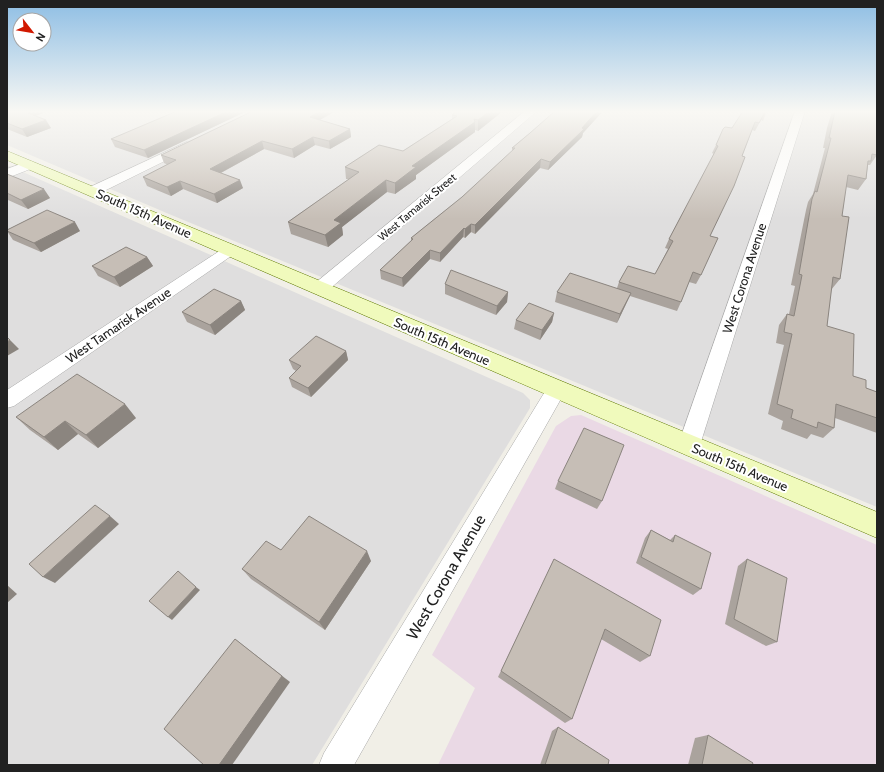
<svg xmlns="http://www.w3.org/2000/svg" width="884" height="772" font-family="Cabin,sans-serif">
  <style>
    .residential { fill: #dfdede }
    .industrial { fill: #ead9e5 }
    .lines { fill: none; stroke-linecap: round; stroke-linejoin: round }
    .street-casing { stroke: #a8a8a8; stroke-width: 1 }
    .secondary-casing { stroke: #607b04; stroke-width: 1 }
    .street { fill: #fff; fill-rule: evenodd }
    .secondary { fill: #f0fabc; fill-rule: evenodd }
    .wall { fill: #aaa39d }
    .shaded-wall { fill: #8b857f }
    .building { fill: #c6beb6; stroke: #8b857f }
    .labels { text-anchor: middle; dominant-baseline: central; stroke-width: 4; stroke-linejoin: round; paint-order: stroke }
    .far-street-label { font-size: 11px; fill: #212121; stroke: #fff }
    .street-label { font-size: 13px; fill: #212121; stroke: #fff }
    .near-street-label { font-size: 16px; fill: #212121; stroke: #fff }
  </style>
  <rect width="100%" height="100%" fill="#f1efe7"/>
  <g class="residential">
    <path d="M 7,111 L 877,111 L 877,507 L 169,214 L 7,145 Z"/>
    <path d="M 7,165 L 523,393 L 530,400 L 530,408 L 312,765 L 7,765 Z"/>
  </g>
  <path class="industrial" d="M 581,415 L 877,545 L 877,765 L 438,765 L 475,688 L 432,655 L 556,426 L 571,416 Z"/>
  <g class="lines">
    <defs>
      <g id="street">
        <path d="M 525,111 L 537,111 L 326,292 L 320,293 L 314,292 L 312,288 L 314,284 Z"/>
        <path d="M 795,111 L 805,111 L 700,445 L 697,452 L 689,454 L 681,452 L 678,445 Z"/>
        <path d="M 187,142 L 191,144 L 193,146 L 191,148 L 98,194 L 88,194 L 86,191 L 88,188 Z"/>
        <path d="M 29,161 L 33,162 L 35,165 L 33,168 L 7,178 L 7,169 Z"/>
        <path d="M 229,246 L 234,248 L 237,251 L 234,254 L 14,406 L 7,408 L 7,390 L 224,248 Z"/>
        <path d="M 556,382 L 563,385 L 566,390 L 354,765 L 319,765 L 324,753 L 549,385 Z"/>
      </g>
      <path id="secondary" d="M 7,151 L 877,512 L 877,538 L 7,160 Z"/>
    </defs>
    <use href="#street" class="street-casing"/>
    <use href="#secondary" class="secondary-casing"/>
    <use href="#street" class="street"/>
    <use href="#secondary" class="secondary"/>
  </g>
  <g class="wall">
    <path d="M 7,111 L 48,111 L 36,116 L 51,128 L 27,137 L 7,129 Z"/>
    <path d="M 177,111 L 247,111 L 148,158 L 115,147 L 111,139 Z"/>
    <path d="M 457,111 L 503,111 L 478,131 L 475,130 L 475,132 L 416,175 L 416,179 L 395,194 L 387,192 L 342,227 L 343,235 L 328,247 L 291,234 L 288,222 L 349,179 L 346,179 L 345,167 L 403,151 L 452,119 L 452,115 Z"/>
    <path d="M 555,111 L 603,111 L 583,133 L 582,137 L 548,170 L 540,168 L 475,234 L 471,232 L 465,238 L 463,237 L 440,262 L 430,259 L 403,287 L 381,279 L 380,270 L 411,241 L 411,238 L 462,197 L 512,152 L 512,148 L 530,133 Z"/>
    <path d="M 767,111 L 763,121 L 761,120 L 755,131 L 752,130 L 710,236 L 701,275 L 696,284 L 689,282 L 681,302 L 677,311 L 630,296 L 627,302 L 617,323 L 555,302 L 557,292 L 617,288 L 619,282 L 655,274 L 668,249 L 665,248 L 669,239 L 714,154 L 712,153 L 716,145 Z"/>
    <path d="M 832,111 L 877,111 L 877,155 L 870,165 L 868,165 L 866,179 L 858,190 L 846,187 L 842,216 L 840,279 L 831,290 L 827,326 L 853,376 L 866,388 L 877,392 L 877,433 L 835,418 L 834,428 L 823,438 L 811,434 L 807,439 L 781,429 L 783,421 L 768,414 L 784,345 L 776,343 L 779,325 L 787,314 L 789,314 L 795,286 L 791,285 L 806,210 L 808,202 L 813,194 L 825,148 L 823,148 L 827,128 Z"/>
    <path d="M 320,120 L 350,129 L 351,137 L 330,149 L 315,145 L 294,158 L 264,149 L 221,173 L 243,188 L 217,203 L 183,189 L 171,196 L 147,186 L 143,177 L 168,165 L 164,163 L 161,155 Z"/>
    <path d="M 7,174 L 50,198 L 28,209 L 8,200 L 7,201 Z"/>
    <path d="M 7,230 L 80,231 L 41,252 L 13,240 L 7,231 Z"/>
    <path d="M 147,257 L 153,266 L 120,287 L 98,276 L 92,266 Z"/>
    <path d="M 445,284 L 508,292 L 507,302 L 496,315 L 445,294 Z"/>
    <path d="M 241,301 L 245,310 L 215,335 L 187,322 L 182,312 Z"/>
    <path d="M 554,313 L 552,322 L 540,340 L 514,329 L 516,320 Z"/>
    <path d="M 346,351 L 348,360 L 311,397 L 292,387 L 289,378 L 296,371 L 293,369 L 289,360 Z"/>
    <path d="M 16,417 L 136,418 L 98,448 L 78,434 L 58,450 L 30,430 Z"/>
    <path d="M 558,481 L 602,501 L 597,509 L 555,489 Z"/>
    <path d="M 651,530 L 670,540 L 675,535 L 701,589 L 693,595 L 636,563 L 645,538 Z"/>
    <path d="M 281,550 L 371,561 L 325,630 L 251,579 L 242,569 Z"/>
    <path d="M 554,559 L 650,656 L 640,662 L 601,639 L 572,719 L 565,723 L 498,677 Z"/>
    <path d="M 747,559 L 777,642 L 766,646 L 725,624 L 738,566 Z"/>
    <path d="M 558,727 L 608,765 L 540,765 L 552,731 Z"/>
    <path d="M 708,735 L 752,765 L 688,765 L 695,738 Z"/>
  </g>
  <g class="shaded-wall">
    <path d="M 23,111 L 48,111 L 27,119 Z"/>
    <path d="M 228,111 L 247,111 L 148,158 L 144,150 Z"/>
    <path d="M 321,111 L 336,111 L 311,125 L 310,117 Z"/>
    <path d="M 490,111 L 503,111 L 478,131 L 478,120 Z"/>
    <path d="M 597,111 L 603,111 L 583,133 L 582,137 L 548,170 L 550,162 Z"/>
    <path d="M 46,120 L 51,128 L 27,137 L 22,129 Z"/>
    <path d="M 475,122 L 475,132 L 416,175 L 416,179 L 395,194 L 395,183 L 412,166 Z"/>
    <path d="M 350,129 L 351,137 L 330,149 L 329,141 Z"/>
    <path d="M 313,137 L 315,145 L 294,158 L 292,149 Z"/>
    <path d="M 262,141 L 264,149 L 213,177 L 210,169 Z"/>
    <path d="M 541,159 L 540,168 L 475,234 L 475,225 Z"/>
    <path d="M 240,180 L 243,188 L 217,203 L 214,194 Z"/>
    <path d="M 386,180 L 387,192 L 342,227 L 343,235 L 328,247 L 325,235 L 334,220 Z"/>
    <path d="M 180,181 L 183,189 L 171,196 L 167,187 Z"/>
    <path d="M 44,189 L 50,198 L 28,209 L 21,200 Z"/>
    <path d="M 75,222 L 80,231 L 41,252 L 34,243 Z"/>
    <path d="M 471,224 L 471,232 L 465,238 L 465,229 Z"/>
    <path d="M 464,228 L 463,237 L 440,262 L 440,253 Z"/>
    <path d="M 430,250 L 430,259 L 403,287 L 402,278 Z"/>
    <path d="M 147,257 L 153,266 L 120,287 L 114,277 Z"/>
    <path d="M 508,292 L 507,302 L 496,315 L 497,306 Z"/>
    <path d="M 631,293 L 627,302 L 617,323 L 620,314 Z"/>
    <path d="M 241,301 L 245,310 L 215,335 L 210,325 Z"/>
    <path d="M 554,313 L 552,322 L 540,340 L 542,330 Z"/>
    <path d="M 10,340 L 19,349 L 7,356 L 7,342 Z"/>
    <path d="M 346,351 L 348,360 L 311,397 L 308,388 Z"/>
    <path d="M 125,404 L 136,418 L 98,448 L 86,435 Z"/>
    <path d="M 65,421 L 78,434 L 58,450 L 44,437 Z"/>
    <path d="M 110,516 L 119,524 L 55,583 L 43,577 Z"/>
    <path d="M 367,551 L 371,561 L 325,630 L 319,622 Z"/>
    <path d="M 7,585 L 17,594 L 7,603 Z"/>
    <path d="M 196,587 L 200,590 L 172,620 L 168,617 Z"/>
    <path d="M 235,639 L 290,682 L 232,765 L 219,765 Z"/>
  </g>
  <g class="building">
    <path d="M 7,111 L 23,111 L 46,120 L 22,129 L 7,123 Z"/>
    <path d="M 177,111 L 228,111 L 144,150 L 111,139 Z"/>
    <path d="M 253,111 L 321,111 L 310,117 L 350,129 L 329,141 L 313,137 L 292,149 L 262,141 L 210,169 L 240,180 L 214,194 L 180,181 L 167,187 L 143,177 L 176,160 L 161,155 Z"/>
    <path d="M 457,111 L 490,111 L 478,120 L 474,119 L 475,122 L 412,166 L 416,167 L 395,183 L 386,180 L 334,220 L 341,223 L 325,235 L 288,222 L 359,172 L 345,167 L 379,145 L 403,151 L 457,116 L 452,115 Z"/>
    <path d="M 555,111 L 597,111 L 582,128 L 584,129 L 550,162 L 541,159 L 475,225 L 471,224 L 465,229 L 464,228 L 440,253 L 430,250 L 402,278 L 380,270 L 413,239 L 411,238 L 462,197 L 515,148 L 512,148 L 530,133 Z"/>
    <path d="M 743,111 L 767,111 L 766,113 L 765,112 L 759,123 L 755,122 L 742,156 L 745,157 L 734,186 L 710,236 L 718,238 L 701,275 L 693,272 L 681,302 L 619,282 L 628,266 L 655,274 L 673,241 L 669,239 L 718,146 L 716,145 L 723,129 L 725,127 L 732,128 Z"/>
    <path d="M 835,111 L 877,111 L 877,155 L 872,154 L 871,161 L 868,161 L 866,179 L 848,175 L 842,216 L 849,217 L 840,279 L 833,277 L 827,326 L 854,334 L 853,376 L 866,380 L 866,388 L 877,392 L 877,418 L 836,404 L 834,428 L 818,422 L 817,428 L 791,418 L 793,410 L 777,404 L 792,334 L 784,332 L 787,314 L 794,316 L 802,275 L 799,274 L 812,199 L 815,191 L 817,192 L 831,138 L 829,138 Z"/>
    <path d="M 7,174 L 44,189 L 21,200 L 7,193 Z"/>
    <path d="M 47,210 L 75,222 L 34,243 L 7,231 L 7,230 Z"/>
    <path d="M 126,247 L 147,257 L 114,277 L 92,266 Z"/>
    <path d="M 451,270 L 508,292 L 497,306 L 445,284 Z"/>
    <path d="M 570,273 L 631,293 L 620,314 L 557,292 Z"/>
    <path d="M 214,289 L 241,301 L 210,325 L 182,312 Z"/>
    <path d="M 529,303 L 554,313 L 542,330 L 516,320 Z"/>
    <path d="M 316,336 L 346,351 L 308,388 L 289,378 L 301,366 L 289,360 Z"/>
    <path d="M 7,337 L 10,340 L 7,342 Z"/>
    <path d="M 77,374 L 125,404 L 86,435 L 65,421 L 44,437 L 16,417 Z"/>
    <path d="M 584,428 L 624,445 L 602,501 L 558,481 Z"/>
    <path d="M 95,505 L 110,516 L 43,577 L 29,564 Z"/>
    <path d="M 309,516 L 367,551 L 319,622 L 242,569 L 266,541 L 281,550 Z"/>
    <path d="M 651,530 L 673,542 L 675,535 L 711,553 L 701,589 L 641,557 Z"/>
    <path d="M 554,559 L 661,620 L 650,656 L 605,629 L 572,719 L 501,671 Z"/>
    <path d="M 747,559 L 787,578 L 777,642 L 734,619 Z"/>
    <path d="M 178,571 L 196,587 L 168,617 L 149,601 Z"/>
    <path d="M 235,639 L 282,676 L 219,765 L 204,765 L 164,729 Z"/>
    <path d="M 558,727 L 609,760 L 608,765 L 545,765 Z"/>
    <path d="M 708,735 L 753,763 L 752,765 L 702,765 Z"/>
  </g>
  <linearGradient id="sky" x2="0" y2="1"><stop stop-color="#8ebee4"/><stop offset="0.51" stop-color="#f9f8f4"/><stop offset="1" stop-color="#f9f8f4" stop-opacity="0"/></linearGradient>
  <rect width="884" height="219" fill="url(#sky)"/>
  <g class="labels">
    <g class="far-street-label">
      <text transform="translate(417 207) rotate(-40)">West Tamarisk Street</text>
    </g>
    <g class="street-label">
      <text transform="translate(144 213) rotate(24)">South 15th Avenue</text>
      <text transform="translate(744 278) rotate(-72)">West Corona Avenue</text>
      <text transform="translate(118 325) rotate(-34)">West Tamarisk Avenue</text>
      <text transform="translate(442 341) rotate(23)">South 15th Avenue</text>
      <text transform="translate(740 467) rotate(23)">South 15th Avenue</text>
    </g>
    <g class="near-street-label">
      <text transform="translate(446 577) rotate(-60)">West Corona Avenue</text>
    </g>
  </g>
  <rect width="884" height="772" fill="none" stroke="#212121" stroke-width="16"/>
  <g transform="translate(32 32) rotate(121)"><circle r="19" fill="#ffffff" stroke="#a6a6a6"/>
  <path d="M0-3L7 15L0 10L-7 15Z" fill="#d11800"/>
  <text y="-6" font-size="11" font-weight="bold" text-anchor="middle" fill="#212121">N</text>
  </g>
</svg>
